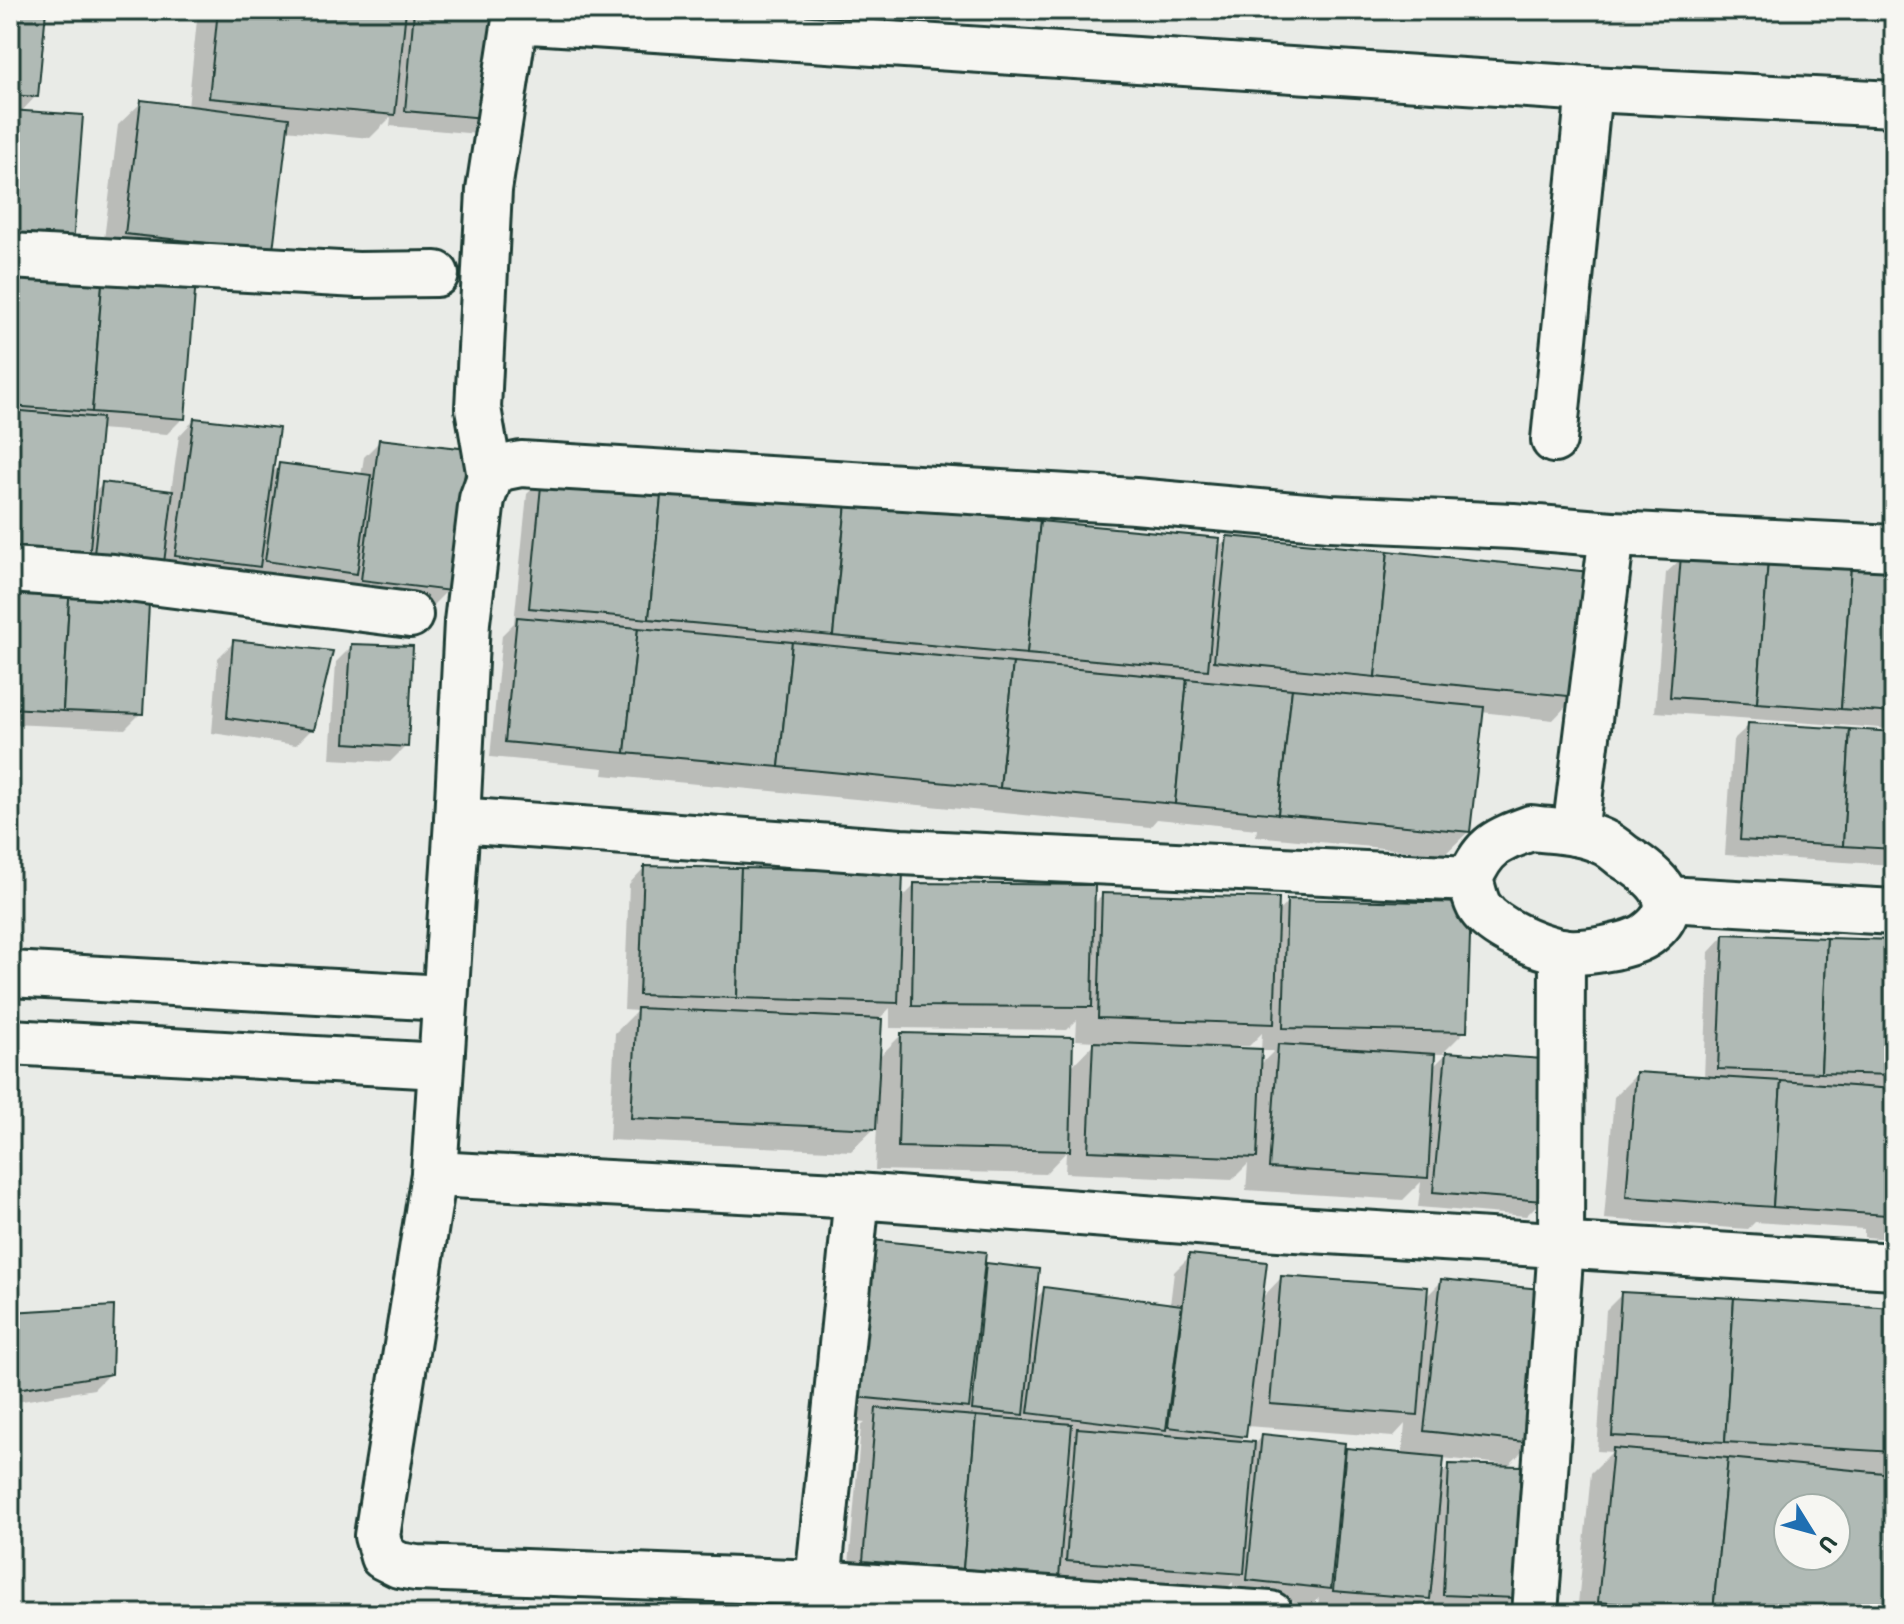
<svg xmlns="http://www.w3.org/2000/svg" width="1904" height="1624" font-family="'Shantell Sans',sans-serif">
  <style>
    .shadow { fill: #0003; fill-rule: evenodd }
    .building { fill: #b0bab5; stroke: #1f3d34; stroke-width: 2; fill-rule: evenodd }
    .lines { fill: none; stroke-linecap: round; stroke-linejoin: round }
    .street-casing { stroke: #1f3d34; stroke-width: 50 }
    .street { stroke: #f6f6f2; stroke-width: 44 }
  </style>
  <rect width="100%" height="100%" fill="#e9ebe7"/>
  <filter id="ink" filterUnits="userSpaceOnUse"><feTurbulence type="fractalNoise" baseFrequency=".0125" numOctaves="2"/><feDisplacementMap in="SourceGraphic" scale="16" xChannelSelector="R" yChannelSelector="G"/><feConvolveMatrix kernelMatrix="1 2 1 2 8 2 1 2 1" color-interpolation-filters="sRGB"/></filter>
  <g filter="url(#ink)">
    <g class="shadow">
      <path d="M 10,10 L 44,10 L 36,96 L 20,113 L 71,244 L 183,418 L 167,434 L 99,429 L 93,494 L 103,484 L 171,492 L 179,436 L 194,420 L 271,474 L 280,465 L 361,476 L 364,457 L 380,441 L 448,590 L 432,606 L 346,596 L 348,580 L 339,589 L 144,587 L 141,713 L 125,729 L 10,724 Z"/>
      <path d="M 198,10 L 504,10 L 478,134 L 390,126 L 391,117 L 370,138 L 285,130 L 271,249 L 102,256 L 118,125 L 142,102 L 188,108 Z"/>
      <path d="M 543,478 L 1217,548 L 1228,538 L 1576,696 L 1553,720 L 1481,712 L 1469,831 L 1445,854 L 1256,836 L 1257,829 L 1157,819 L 1150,827 L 603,775 L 604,768 L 490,757 L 502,635 L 514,623 L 527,494 Z"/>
      <path d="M 1682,558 L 1894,572 L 1894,729 L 1655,712 L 1666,573 Z"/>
      <path d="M 234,642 L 312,729 L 296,745 L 212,733 L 218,658 Z"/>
      <path d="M 352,646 L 406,746 L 390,762 L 330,759 L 336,662 Z"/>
      <path d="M 1749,725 L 1894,734 L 1894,865 L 1725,855 L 1733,740 Z"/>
      <path d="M 644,868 L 900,900 L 915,885 L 1093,905 L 1103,895 L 1277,913 L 1288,901 L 1465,1031 L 1443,1053 L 1554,1062 L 1542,1200 L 1526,1216 L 1418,1207 L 1421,1182 L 1403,1200 L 1246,1190 L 1248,1164 L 1232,1180 L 1065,1173 L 1066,1152 L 1045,1174 L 875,1170 L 877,1126 L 851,1151 L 609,1140 L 615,1033 L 637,1011 L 624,1010 L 629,884 ZM 890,1008 L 890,1028 L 1067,1030 L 1077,1020 L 1076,1040 L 1096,1041 L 1070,1068 L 901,1035 L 878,1058 L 877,1021 ZM 1262,1033 L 1261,1051 L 1274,1051 L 1259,1066 L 1237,1050 L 1237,1046 L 1249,1046 ZM 1433,1054 L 1446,1054 L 1432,1068 Z"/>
      <path d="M 1724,936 L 1894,941 L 1894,1239 L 1864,1237 L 1864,1229 L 1755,1222 L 1748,1229 L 1604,1219 L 1614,1097 L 1637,1074 L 1704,1078 L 1709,952 Z"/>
      <path d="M 1190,1256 L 1261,1299 L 1281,1278 L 1426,1297 L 1442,1281 L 1532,1442 L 1506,1468 L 1513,1598 L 1497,1613 L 1428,1610 L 1429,1598 L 1412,1614 L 1318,1606 L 1319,1598 L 1313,1604 L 1232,1595 L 1233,1582 L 1219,1596 L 848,1576 L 861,1426 L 865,1423 L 833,1420 L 987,1266 L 1034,1300 L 1045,1289 L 1170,1305 L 1174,1272 ZM 1405,1424 L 1402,1455 L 1343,1450 L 1263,1436 L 1255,1444 L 1238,1443 L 1245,1436 L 1246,1426 L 1393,1437 ZM 1442,1458 L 1502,1464 L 1501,1468 L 1450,1466 L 1440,1476 Z"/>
      <path d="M 1622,1294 L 1894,1310 L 1894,1614 L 1577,1614 L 1591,1473 L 1612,1452 L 1597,1451 L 1606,1310 ZM 1893,1460 L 1892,1475 L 1879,1474 ZM 1788,1508 L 1836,1508 L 1836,1556 L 1788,1556 Z"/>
      <path d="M 10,1314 L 110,1373 L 94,1389 L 10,1403 Z"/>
    </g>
    <g class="building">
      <path d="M 10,10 L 46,10 L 38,97 L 10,95 Z"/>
      <path d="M 218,10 L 406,10 L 395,115 L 209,98 Z"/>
      <path d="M 414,10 L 506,10 L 496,119 L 405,111 Z"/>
      <path d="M 141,100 L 289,118 L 273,250 L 125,234 Z"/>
      <path d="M 10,110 L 83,115 L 73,245 L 10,241 Z"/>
      <path d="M 10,265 L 103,272 L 92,412 L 10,406 Z"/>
      <path d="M 103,272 L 196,279 L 185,419 L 92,412 Z"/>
      <path d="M 10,410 L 102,418 L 89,560 L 10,552 Z"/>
      <path d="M 194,418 L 279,428 L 260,567 L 175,556 Z"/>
      <path d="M 379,439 L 468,449 L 450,591 L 361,580 Z"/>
      <path d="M 279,463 L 371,475 L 357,574 L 265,561 Z"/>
      <path d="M 542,476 L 662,486 L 649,619 L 529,608 Z"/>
      <path d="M 102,482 L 173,491 L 163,571 L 93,563 Z"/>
      <path d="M 662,486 L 846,503 L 833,636 L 649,619 Z"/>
      <path d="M 846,503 L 1040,521 L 1027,654 L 833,636 Z"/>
      <path d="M 1040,521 L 1220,538 L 1208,670 L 1027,654 Z"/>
      <path d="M 1227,536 L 1388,551 L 1375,677 L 1214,661 Z"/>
      <path d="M 1388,551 L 1590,572 L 1578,697 L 1375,677 Z"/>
      <path d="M 1681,555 L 1768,561 L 1757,703 L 1670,697 Z"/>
      <path d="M 1768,561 L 1851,567 L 1841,709 L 1757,703 Z"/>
      <path d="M 1851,567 L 1894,570 L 1894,713 L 1841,709 Z"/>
      <path d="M 10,579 L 70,582 L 63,711 L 10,708 Z"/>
      <path d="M 70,582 L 150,585 L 143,714 L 63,711 Z"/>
      <path d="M 517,617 L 638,628 L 625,753 L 505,742 Z"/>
      <path d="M 638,628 L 792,642 L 779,767 L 625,753 Z"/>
      <path d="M 233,640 L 333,651 L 314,730 L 227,718 Z"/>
      <path d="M 792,642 L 1013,663 L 1000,788 L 779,767 Z"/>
      <path d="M 351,644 L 413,646 L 408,747 L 345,743 Z"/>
      <path d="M 1013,663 L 1187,679 L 1175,804 L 1000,788 Z"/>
      <path d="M 1187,679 L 1292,689 L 1278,814 L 1175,804 Z"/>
      <path d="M 1292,689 L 1484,707 L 1470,832 L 1278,814 Z"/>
      <path d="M 1748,723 L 1850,729 L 1843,846 L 1740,840 Z"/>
      <path d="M 1850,729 L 1894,732 L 1894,849 L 1843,846 Z"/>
      <path d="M 644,866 L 741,868 L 737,998 L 639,995 Z"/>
      <path d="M 741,868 L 903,872 L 898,1003 L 737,998 Z"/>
      <path d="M 914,883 L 1095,885 L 1092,1007 L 912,1006 Z"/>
      <path d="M 1102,893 L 1279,898 L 1274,1024 L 1098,1018 Z"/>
      <path d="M 1287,899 L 1471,903 L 1467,1032 L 1283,1028 Z"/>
      <path d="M 1724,934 L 1827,938 L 1821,1073 L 1718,1069 Z"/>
      <path d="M 1827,938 L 1894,940 L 1894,1075 L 1821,1073 Z"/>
      <path d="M 637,1008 L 882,1019 L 876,1129 L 631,1118 Z"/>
      <path d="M 901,1033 L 1073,1037 L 1070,1151 L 898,1147 Z"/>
      <path d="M 1093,1042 L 1262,1049 L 1257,1158 L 1088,1151 Z"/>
      <path d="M 1278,1044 L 1435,1054 L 1428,1178 L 1269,1168 Z"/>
      <path d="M 1446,1052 L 1557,1060 L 1543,1201 L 1433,1192 Z"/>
      <path d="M 1636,1072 L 1781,1081 L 1773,1207 L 1626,1197 Z"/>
      <path d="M 1781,1081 L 1894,1089 L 1886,1215 L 1773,1207 Z"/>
      <path d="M 1894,1102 L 1894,1215 L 1886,1215 Z"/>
      <path d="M 872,1240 L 986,1252 L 969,1408 L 856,1397 Z"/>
      <path d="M 1189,1254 L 1267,1262 L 1246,1437 L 1168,1427 Z"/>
      <path d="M 986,1263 L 1039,1269 L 1024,1415 L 972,1410 Z"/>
      <path d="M 1281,1276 L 1428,1287 L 1418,1415 L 1270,1404 Z"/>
      <path d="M 1441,1279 L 1551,1290 L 1534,1443 L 1424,1431 Z"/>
      <path d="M 1044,1287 L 1182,1305 L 1166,1430 L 1028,1413 Z"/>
      <path d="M 1621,1292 L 1734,1298 L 1725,1442 L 1612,1436 Z"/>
      <path d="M 1734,1298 L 1894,1308 L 1894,1452 L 1725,1442 Z"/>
      <path d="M 114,1306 L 112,1374 L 10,1390 L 10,1312 Z"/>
      <path d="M 876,1408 L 976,1416 L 963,1569 L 863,1561 Z"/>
      <path d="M 976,1416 L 1072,1424 L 1059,1577 L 963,1569 Z"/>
      <path d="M 1077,1428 L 1255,1442 L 1244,1574 L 1066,1561 Z"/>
      <path d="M 1262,1434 L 1345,1443 L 1331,1589 L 1247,1580 Z"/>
      <path d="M 1346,1448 L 1444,1457 L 1430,1599 L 1333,1591 Z"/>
      <path d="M 1613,1448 L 1728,1458 L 1713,1612 L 1598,1602 Z"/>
      <path d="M 1728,1458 L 1894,1474 L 1894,1522 L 1885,1614 L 1713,1612 ZM 1788,1508 L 1836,1508 L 1836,1556 L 1788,1556 Z"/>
      <path d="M 1449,1464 L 1521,1466 L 1515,1598 L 1443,1595 Z"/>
    </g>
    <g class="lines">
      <defs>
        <g id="street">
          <path d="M 10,256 L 358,275 L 436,274"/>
          <path d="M 1554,440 L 1589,89"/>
          <path d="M 490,477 L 478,408 L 489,190 L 515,20 L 1589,89 L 1894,104"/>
          <path d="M 10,570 L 113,577 L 410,615"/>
          <path d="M 457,820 L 901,852 L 1470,879"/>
          <path d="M 1531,828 C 1555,831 1582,831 1603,842 C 1610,845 1617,851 1623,856 C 1652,874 1690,902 1648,934 C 1632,946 1581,955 1560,951 C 1536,946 1494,929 1480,908 C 1475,901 1473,888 1470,879 C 1484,845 1498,840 1531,828 Z"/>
          <path d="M 1575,833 L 1612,534"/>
          <path d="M 1667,899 L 1894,912"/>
          <path d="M 10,974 L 444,998"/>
          <path d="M 10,1042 L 440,1066"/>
          <path d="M 434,1174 L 857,1196 L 1263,1227 L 1894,1266"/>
          <path d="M 818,1583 L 857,1196"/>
          <path d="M 1270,1614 L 818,1583 L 416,1568 L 399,1565 L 383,1557 L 377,1536 L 434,1174 L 457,820 L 467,622 L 482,499 L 490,477 L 501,468 L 521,464 L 1135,501 L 1330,518 L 1513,526 L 1612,534 L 1894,548"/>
          <path d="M 1535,1614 L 1561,1245 L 1562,951"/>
        </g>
      </defs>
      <use href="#street" class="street-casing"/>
      <use href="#street" class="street"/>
    </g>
  </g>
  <rect width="1904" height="1624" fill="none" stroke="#f6f6f2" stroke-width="40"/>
  <rect x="20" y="20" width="1864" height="1584" fill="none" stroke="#1f3d34" stroke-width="3" filter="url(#ink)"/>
  <g transform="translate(1812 1532) rotate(127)"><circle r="38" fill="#f6f6f2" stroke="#a0aca6" stroke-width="2"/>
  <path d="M0-6L14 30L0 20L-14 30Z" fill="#1f6fb2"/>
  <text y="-12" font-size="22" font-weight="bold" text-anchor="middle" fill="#1f3d34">U</text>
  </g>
</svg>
